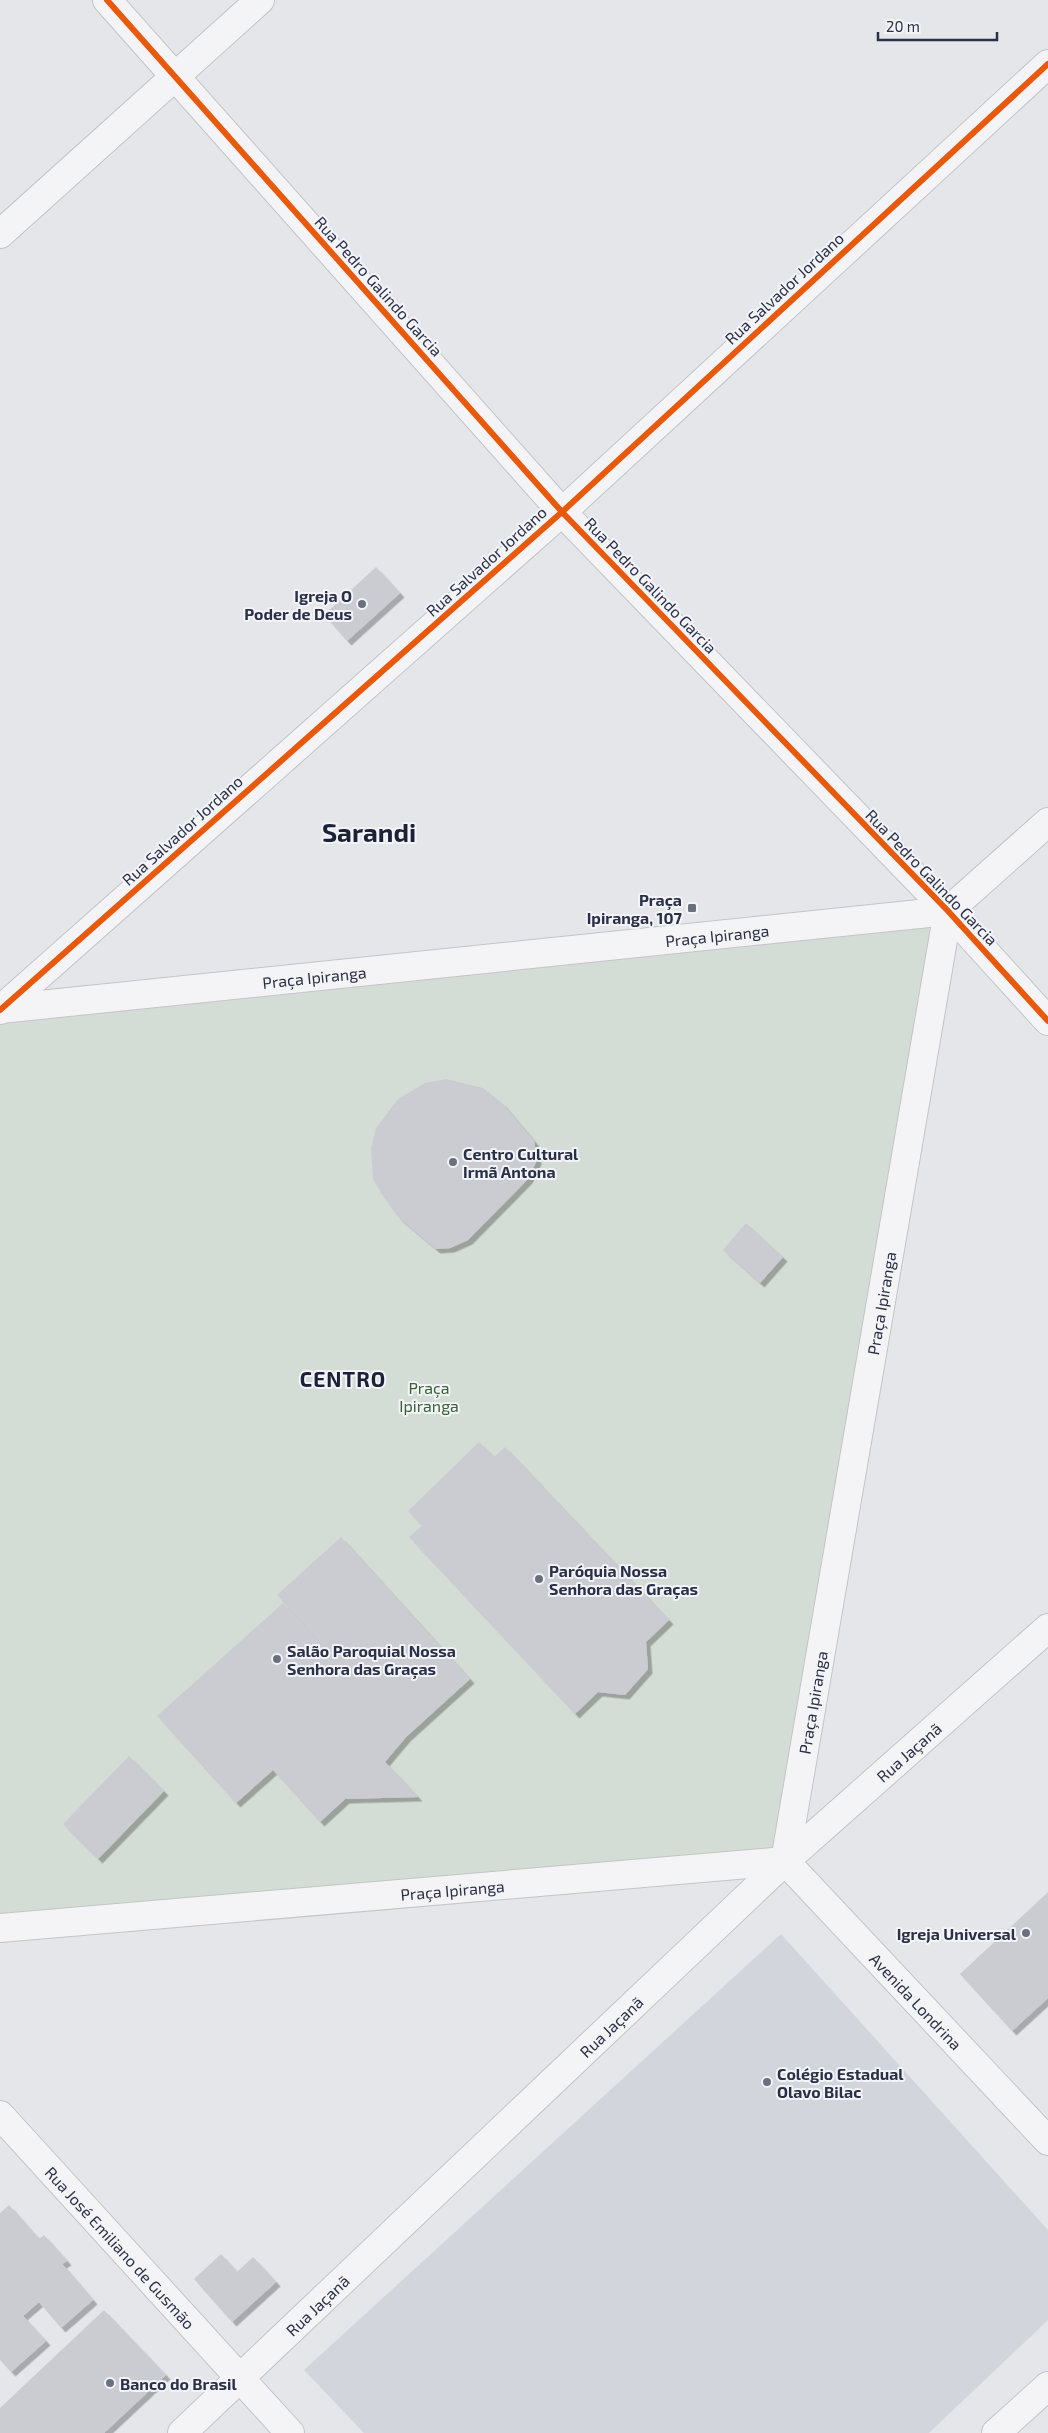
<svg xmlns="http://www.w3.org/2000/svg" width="1048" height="2433" font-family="'Exo 2',sans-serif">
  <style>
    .built { fill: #d3d5dd }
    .green { fill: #d4ddd5 }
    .building { fill: #cbccd1; filter: url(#shadow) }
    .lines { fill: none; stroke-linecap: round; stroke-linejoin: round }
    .minor-casing { stroke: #c3c4c8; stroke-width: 30 }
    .minor { stroke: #f4f4f6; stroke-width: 28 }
    .cycleway-casing { stroke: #f3f4f9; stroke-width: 9 }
    .cycleway { stroke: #e8590c; stroke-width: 6 }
    .poi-dot { fill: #6b707f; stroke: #f3f4f9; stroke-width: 2 }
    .labels { text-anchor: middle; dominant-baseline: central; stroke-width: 4; stroke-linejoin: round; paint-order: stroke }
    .street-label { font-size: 16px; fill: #2a3045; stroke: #f3f4f9 }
    .poi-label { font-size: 16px; font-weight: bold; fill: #2a3045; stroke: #f3f4f9; text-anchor: start }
    .park-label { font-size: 16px; fill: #396136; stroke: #f3f4f9 }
    .district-label { font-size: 21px; font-weight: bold; letter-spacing: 1px; fill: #1c2136; stroke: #f3f4f9 }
    .town-label { font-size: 26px; font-weight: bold; fill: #1c2136; stroke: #f3f4f9 }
  </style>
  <defs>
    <filter id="shadow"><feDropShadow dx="4.5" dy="4.5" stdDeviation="0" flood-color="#0004"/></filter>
  </defs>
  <rect width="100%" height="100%" fill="#e5e6ea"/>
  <path class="built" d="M 781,1934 L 1048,2230 L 1048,2320 L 929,2433 L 364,2433 L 304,2370 Z"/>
  <path class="green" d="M 948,911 L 785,1861 L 0,1928 L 0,1013 Z"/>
  <g class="building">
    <path d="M 376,567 L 400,593 L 347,641 L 324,615 Z"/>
    <path d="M 446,1079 L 483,1088 L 502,1103 L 534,1141 L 537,1160 L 528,1179 L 468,1240 L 450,1248 L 436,1249 L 398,1217 L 383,1196 L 373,1179 L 371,1148 L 376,1128 L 398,1099 L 425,1083 Z"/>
    <path d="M 746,1223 L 783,1257 L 760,1283 L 723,1250 Z"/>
    <path d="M 479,1442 L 494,1457 L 505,1447 L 669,1620 L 646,1642 L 648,1669 L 625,1695 L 598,1692 L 575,1714 L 409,1537 L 422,1526 L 408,1511 Z"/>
    <path d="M 341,1537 L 470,1679 L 406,1737 L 385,1762 L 418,1797 L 345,1799 L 320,1822 L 273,1770 L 236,1803 L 157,1716 L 283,1603 L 338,1662 L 277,1595 Z"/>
    <path d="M 129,1756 L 164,1791 L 98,1859 L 63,1824 Z"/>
    <path d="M 1048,1892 L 1048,1998 L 1012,2031 L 960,1974 Z"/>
    <path d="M 9,2205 L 39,2239 L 44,2235 L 67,2261 L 62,2264 L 93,2300 L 61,2328 L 39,2302 L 23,2316 L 46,2341 L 11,2372 L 0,2360 L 0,2213 Z"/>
    <path d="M 221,2254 L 237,2272 L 253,2257 L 276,2282 L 232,2322 L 194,2279 Z"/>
    <path d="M 104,2310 L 166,2375 L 104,2433 L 0,2433 L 0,2408 Z"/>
  </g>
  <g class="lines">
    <defs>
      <g id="minor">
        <path d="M 107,0 L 562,512 L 948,911 L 1048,1021"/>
        <path d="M 0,234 L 260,0"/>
        <path d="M 948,911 L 1048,822"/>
        <path id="s1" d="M 1,1009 L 948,911"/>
        <path d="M 0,1010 L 562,512 L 1048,64"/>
        <path id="s2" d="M 785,1861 L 948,911"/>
        <path id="s3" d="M 785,1861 L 1048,2141"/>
        <path id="s4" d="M 0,1928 L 785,1861"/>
        <path id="s5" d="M 0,2115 L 290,2433"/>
        <path id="s6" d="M 182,2433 L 785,1861 L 1048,1628"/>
        <path d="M 996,2433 L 1048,2386"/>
      </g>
    </defs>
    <use href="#minor" class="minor-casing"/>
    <use href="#minor" class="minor"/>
    <defs>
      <g id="cycleway">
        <path d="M 107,0 L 562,512 L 948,911 L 1048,1021"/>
        <path d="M 0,1010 L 562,512 L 1048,64"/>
      </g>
    </defs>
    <use href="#cycleway" class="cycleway-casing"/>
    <use href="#cycleway" class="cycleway"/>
  </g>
  <g class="poi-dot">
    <circle cx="362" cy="604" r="5"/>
    <rect x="687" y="903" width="10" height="10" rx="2.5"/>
    <circle cx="453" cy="1162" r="5"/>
    <circle cx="539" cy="1579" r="5"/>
    <circle cx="277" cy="1659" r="5"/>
    <circle cx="1026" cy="1933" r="5"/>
    <circle cx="767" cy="2082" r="5"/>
    <circle cx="110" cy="2383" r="5"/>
  </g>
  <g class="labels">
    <g class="street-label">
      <text transform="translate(379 286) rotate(48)">Rua Pedro Galindo Garcia</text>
      <text transform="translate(784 288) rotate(-43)">Rua Salvador Jordano</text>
      <text transform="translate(486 561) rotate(-42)">Rua Salvador Jordano</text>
      <text transform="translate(651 585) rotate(46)">Rua Pedro Galindo Garcia</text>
      <text transform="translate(182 830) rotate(-42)">Rua Salvador Jordano</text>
      <text transform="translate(932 877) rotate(46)">Rua Pedro Galindo Garcia</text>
      <text stroke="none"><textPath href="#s1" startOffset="720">Praça Ipiranga</textPath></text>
      <text stroke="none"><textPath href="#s1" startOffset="315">Praça Ipiranga</textPath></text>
      <text stroke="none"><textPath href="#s2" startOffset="566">Praça Ipiranga</textPath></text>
      <text stroke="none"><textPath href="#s2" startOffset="161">Praça Ipiranga</textPath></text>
      <text stroke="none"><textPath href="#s6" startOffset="996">Rua Jaçanã</textPath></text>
      <text stroke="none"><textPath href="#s4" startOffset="454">Praça Ipiranga</textPath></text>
      <text stroke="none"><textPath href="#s3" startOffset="192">Avenida Londrina</textPath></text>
      <text stroke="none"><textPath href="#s6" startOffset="591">Rua Jaçanã</textPath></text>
      <text stroke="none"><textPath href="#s5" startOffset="179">Rua José Emiliano de Gusmão</textPath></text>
      <text stroke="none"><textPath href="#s6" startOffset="186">Rua Jaçanã</textPath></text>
    </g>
    <g class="poi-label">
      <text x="352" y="595" text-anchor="end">Igreja O<tspan x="352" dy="18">Poder de Deus</tspan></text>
      <text x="682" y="899" text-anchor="end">Praça<tspan x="682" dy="18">Ipiranga, 107</tspan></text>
      <text x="463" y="1153">Centro Cultural<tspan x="463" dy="18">Irmã Antona</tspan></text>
      <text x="549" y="1570">Paróquia Nossa<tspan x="549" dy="18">Senhora das Graças</tspan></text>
      <text x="287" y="1650">Salão Paroquial Nossa<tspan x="287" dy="18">Senhora das Graças</tspan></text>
      <text x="1016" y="1933" text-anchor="end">Igreja Universal</text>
      <text x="777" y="2073">Colégio Estadual<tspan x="777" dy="18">Olavo Bilac</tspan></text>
      <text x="120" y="2383">Banco do Brasil</text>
    </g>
    <g class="park-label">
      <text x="429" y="1387">Praça<tspan x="429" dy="18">Ipiranga</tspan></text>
    </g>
    <g class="district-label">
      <text x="343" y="1378">CENTRO</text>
    </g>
    <g class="town-label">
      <text x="369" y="831">Sarandi</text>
    </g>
  </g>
  <path d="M878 32v8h119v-8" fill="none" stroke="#2a3045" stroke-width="2.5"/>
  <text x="886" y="32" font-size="15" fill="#2a3045" stroke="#f3f4f9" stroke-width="4" paint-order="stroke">20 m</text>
</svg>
